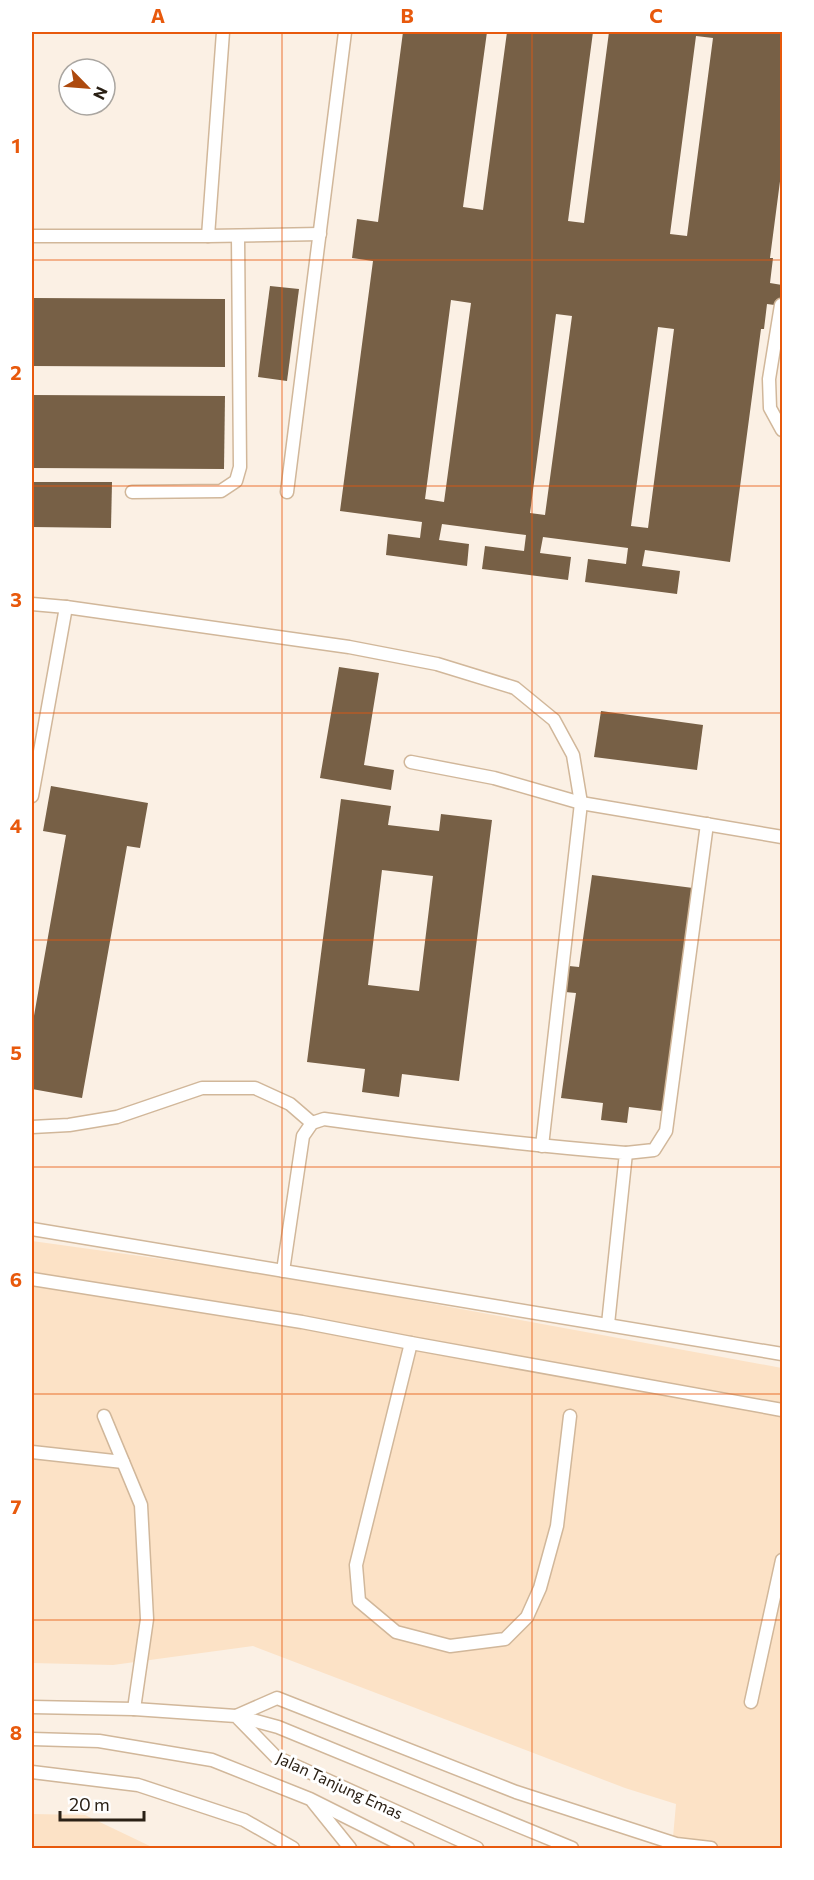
<svg xmlns="http://www.w3.org/2000/svg" width="814" height="1880" font-family="Commissioner,sans-serif">
  <style>
    .built { fill: #fce2c6 }
    .building { fill: #776046; fill-rule: evenodd }
    .lines { fill: none; stroke-linecap: round; stroke-linejoin: round }
    .lane-casing { stroke: #d1b79a; stroke-width: 15 }
    .lane { stroke: #fff; stroke-width: 12 }
    .grid { fill: none; stroke: #e8590c; stroke-width: 1.5; stroke-opacity: 0.55 }
    .labels { text-anchor: middle; dominant-baseline: central; stroke-width: 6; stroke-linejoin: round; paint-order: stroke }
    .street-label { font-size: 16px; fill: #2a2015; stroke: #fff }
    .neatline { fill: none; stroke: #e8590c; stroke-width: 2 }
    .grid-label { font-size: 20px; text-anchor: middle; font-weight: bold; fill: #e8590c }
  </style>
  <rect width="100%" height="100%" fill="#fbf0e4"/>
  <g class="built">
    <path d="M 32,1241 L 270,1274 L 782,1368 L 782,1848 L 672,1848 L 676,1804 L 625,1788 L 253,1646 L 113,1665 L 32,1663 Z"/>
    <path d="M 32,1814 L 85,1815 L 154,1848 L 32,1848 Z"/>
  </g>
  <g class="building">
    <path d="M 403,32 L 487,32 L 463,207 L 483,210 L 507,32 L 593,32 L 568,221 L 584,223 L 609,32 L 782,32 L 782,166 L 770,258 L 773,258 L 770,283 L 782,285 L 782,306 L 767,304 L 764,329 L 761,329 L 730,562 L 645,550 L 642,566 L 680,571 L 677,594 L 585,582 L 588,559 L 626,564 L 628,548 L 543,537 L 540,553 L 571,557 L 568,580 L 482,569 L 485,546 L 524,551 L 526,535 L 442,524 L 439,540 L 469,544 L 467,566 L 386,555 L 388,534 L 420,538 L 422,522 L 340,511 L 373,261 L 352,258 L 357,219 L 378,222 ZM 696,36 L 713,38 L 687,236 L 670,234 ZM 451,300 L 471,303 L 444,502 L 425,499 ZM 556,314 L 572,316 L 545,515 L 530,513 ZM 658,327 L 674,329 L 648,528 L 631,526 Z"/>
    <path d="M 270,286 L 299,289 L 287,381 L 258,377 Z"/>
    <path d="M 32,298 L 225,299 L 225,367 L 32,366 Z"/>
    <path d="M 32,395 L 225,396 L 224,469 L 32,468 Z"/>
    <path d="M 32,482 L 112,482 L 111,528 L 32,527 Z"/>
    <path d="M 339,667 L 379,673 L 364,765 L 394,770 L 391,790 L 320,778 Z"/>
    <path d="M 601,711 L 703,725 L 697,770 L 594,757 Z"/>
    <path d="M 51,786 L 148,803 L 140,848 L 127,846 L 82,1098 L 32,1089 L 32,1027 L 66,835 L 43,831 Z"/>
    <path d="M 341,799 L 391,806 L 388,825 L 439,831 L 441,814 L 492,820 L 459,1081 L 402,1074 L 399,1097 L 362,1092 L 365,1069 L 307,1062 ZM 382,870 L 433,876 L 419,991 L 368,985 Z"/>
    <path d="M 592,875 L 693,888 L 662,1111 L 629,1107 L 627,1123 L 601,1120 L 603,1103 L 561,1098 L 576,993 L 565,992 L 569,966 L 579,967 Z"/>
  </g>
  <g class="lines">
    <defs>
      <g id="lane">
        <path d="M 223,32 L 208,236 L 320,234"/>
        <path d="M 32,236 L 208,236"/>
        <path d="M 781,305 L 769,379 L 770,408 L 782,430"/>
        <path d="M 132,492 L 221,491 L 236,481 L 240,467 L 238,236"/>
        <path d="M 287,492 L 345,32"/>
        <path d="M 32,604 L 66,607 L 349,647 L 437,664 L 515,688 L 554,720 L 573,755 L 581,803 L 542,1146"/>
        <path d="M 411,762 L 494,778 L 581,803 L 782,837"/>
        <path d="M 32,796 L 66,607"/>
        <path d="M 32,1127 L 69,1125 L 117,1117 L 202,1088 L 255,1088 L 290,1104 L 312,1123"/>
        <path d="M 626,1153 L 654,1150 L 666,1131 L 707,824"/>
        <path d="M 32,1229 L 782,1354"/>
        <path d="M 283,1271 L 303,1136 L 312,1123 L 324,1119 C 425,1133 525,1145 626,1153 L 608,1324"/>
        <path d="M 32,1279 L 302,1322 L 411,1343 L 782,1410"/>
        <path d="M 411,1343 L 356,1565 L 359,1601 L 396,1632 L 450,1646 L 505,1639 L 527,1617 L 540,1588 L 557,1526 L 570,1416"/>
        <path d="M 104,1416 L 141,1505 L 147,1619 L 134,1709"/>
        <path d="M 32,1452 L 123,1462"/>
        <path d="M 751,1702 L 782,1560"/>
        <path d="M 32,1707 L 134,1709 L 236,1716 L 276,1757 L 477,1848"/>
        <path d="M 236,1716 L 277,1698 L 516,1792 L 676,1844 L 711,1848"/>
        <path d="M 237,1716 L 278,1727 L 572,1848"/>
        <path d="M 32,1739 L 99,1741 L 212,1760 L 310,1799 L 408,1848"/>
        <path d="M 32,1772 L 138,1785 L 244,1820 L 293,1848"/>
        <path d="M 313,1802 L 350,1848"/>
      </g>
    </defs>
    <use href="#lane" class="lane-casing"/>
    <use href="#lane" class="lane"/>
  </g>
  <path class="grid" d="M 282,32 L 282,1848M 532,32 L 532,1848M 32,260 L 782,260M 32,486 L 782,486M 32,713 L 782,713M 32,940 L 782,940M 32,1167 L 782,1167M 32,1394 L 782,1394M 32,1620 L 782,1620"/>
  <g class="labels">
    <g class="street-label">
      <text transform="translate(340 1785) rotate(25)">Jalan Tanjung Emas</text>
    </g>
  </g>
  <rect width="814" height="1880" fill="none" stroke="#ffffff" stroke-width="66"/>
  <g transform="translate(87 87) rotate(115)"><circle r="28" fill="#ffffff" stroke="#aaa6a1" stroke-width="1.5"/>
  <path d="M0-4.5L10 22L0 15L-10 22Z" fill="#ad4a0e"/>
  <text y="-9" font-size="16" font-weight="bold" text-anchor="middle" fill="#2a2015">N</text>
  </g>
  <path d="M60 1811v9h84v-9" fill="none" stroke="#2a2015" stroke-width="3"/>
  <text x="69" y="1811" font-size="18" fill="#2a2015" stroke="#ffffff" stroke-width="4.5" paint-order="stroke">20 m</text>
  <rect x="33" y="33" width="748" height="1814" class="neatline"/>
  <g class="grid-label">
    <text x="158" y="23">A</text>
    <text x="407" y="23">B</text>
    <text x="656" y="23">C</text>
    <text x="16" y="153">1</text>
    <text x="16" y="380">2</text>
    <text x="16" y="607">3</text>
    <text x="16" y="833">4</text>
    <text x="16" y="1060">5</text>
    <text x="16" y="1287">6</text>
    <text x="16" y="1514">7</text>
    <text x="16" y="1740">8</text>
  </g>
</svg>
